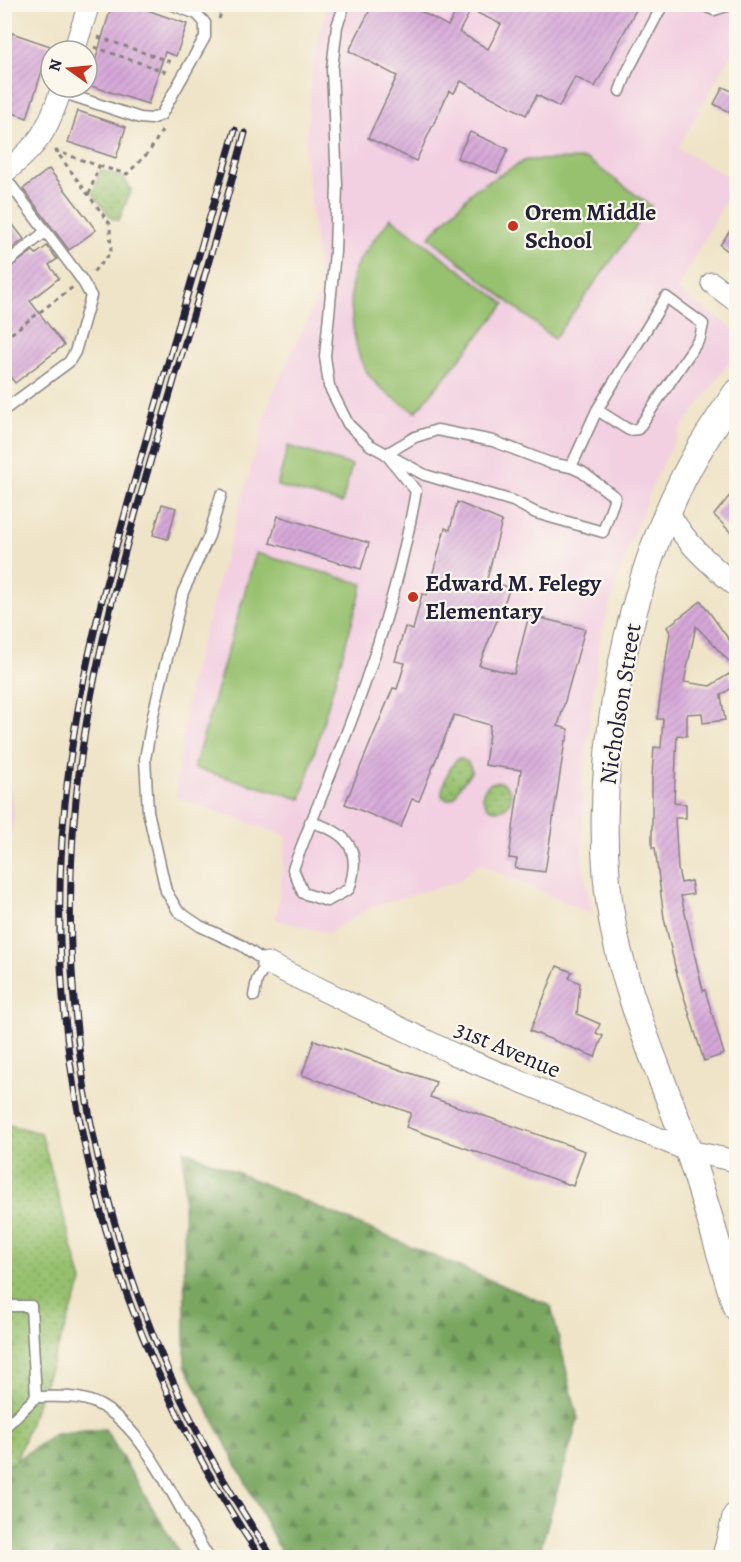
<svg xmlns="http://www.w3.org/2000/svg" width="741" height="1562" font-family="Alegreya,serif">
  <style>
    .built { fill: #f2cfe1 }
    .grass { fill: url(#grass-dots); stroke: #5c7254; stroke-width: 1.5 }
    .forest { fill: url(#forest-firs); stroke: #4e644e; stroke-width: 1.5 }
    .garden { fill: #97c16e; stroke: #5c7254; stroke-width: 1.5 }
    .building { fill: url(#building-hatch); fill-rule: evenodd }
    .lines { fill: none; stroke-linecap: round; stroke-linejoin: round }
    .service-casing { stroke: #888381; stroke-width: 13 }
    .minor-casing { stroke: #888381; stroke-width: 23 }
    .tertiary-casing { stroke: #888381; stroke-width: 28 }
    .path { stroke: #888381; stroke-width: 3; stroke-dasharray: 4.5 4.5; stroke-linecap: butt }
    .service { stroke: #fff; stroke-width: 10 }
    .minor { stroke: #fff; stroke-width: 21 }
    .tertiary { stroke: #fff; stroke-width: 26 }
    .rail-casing { stroke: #22223b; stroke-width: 7 }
    .rail { stroke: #fbf7ec; stroke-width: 4.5; stroke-dasharray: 14; stroke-linecap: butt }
    .poi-dot { fill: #c8321e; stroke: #fbf7ec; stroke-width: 2 }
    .labels { text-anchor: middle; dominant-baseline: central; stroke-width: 4.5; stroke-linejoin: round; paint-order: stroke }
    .poi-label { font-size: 24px; font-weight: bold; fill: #22223b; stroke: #fbf7ec; text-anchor: start }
    .street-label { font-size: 24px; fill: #22223b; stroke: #fbf7ec }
  </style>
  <defs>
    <pattern id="grass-dots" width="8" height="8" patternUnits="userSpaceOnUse" patternTransform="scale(1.5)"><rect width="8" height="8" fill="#97c16e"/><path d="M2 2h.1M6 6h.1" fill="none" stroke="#7b9c5c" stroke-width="1.8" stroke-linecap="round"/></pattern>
    <pattern id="forest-firs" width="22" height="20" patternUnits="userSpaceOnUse" patternTransform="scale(1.5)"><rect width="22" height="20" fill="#79a761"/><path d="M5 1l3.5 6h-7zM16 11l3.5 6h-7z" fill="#638851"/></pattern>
    <pattern id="building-hatch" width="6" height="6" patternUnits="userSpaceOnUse" patternTransform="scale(1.5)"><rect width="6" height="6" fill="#d5a7d8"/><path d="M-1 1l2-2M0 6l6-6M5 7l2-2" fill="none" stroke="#b78fba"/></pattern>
  </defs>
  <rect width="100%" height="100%" fill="#fbf7ec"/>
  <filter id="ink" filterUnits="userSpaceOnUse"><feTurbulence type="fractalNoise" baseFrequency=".0167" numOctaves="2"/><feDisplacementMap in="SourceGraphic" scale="12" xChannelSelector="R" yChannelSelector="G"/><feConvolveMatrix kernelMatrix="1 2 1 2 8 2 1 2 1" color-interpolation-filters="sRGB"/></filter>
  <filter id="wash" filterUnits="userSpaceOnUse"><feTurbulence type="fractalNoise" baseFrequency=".008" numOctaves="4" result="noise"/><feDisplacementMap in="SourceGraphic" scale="24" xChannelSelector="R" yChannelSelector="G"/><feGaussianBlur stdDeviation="1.35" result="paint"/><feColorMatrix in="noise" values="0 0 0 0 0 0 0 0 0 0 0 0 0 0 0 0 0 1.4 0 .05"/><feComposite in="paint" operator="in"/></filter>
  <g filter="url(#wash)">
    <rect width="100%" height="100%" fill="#efe4c7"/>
    <g class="built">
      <path d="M 327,5 L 736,5 L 736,45 L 678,148 L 736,181 L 677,290 L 736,330 L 736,353 L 681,429 L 655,479 L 625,556 L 600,639 L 582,781 L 583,865 L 593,915 L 478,863 L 459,881 L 371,907 L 329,933 L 276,920 L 287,836 L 175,797 L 190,682 L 271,397 L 321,291 L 305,153 L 312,75 Z"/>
      <path d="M 4,753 L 14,815 L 5,877 L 4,877 Z"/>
    </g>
    <g class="grass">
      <path d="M 100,170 L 124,178 L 131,190 L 119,220 L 112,218 L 93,194 Z"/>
      <path d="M 459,758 L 468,762 L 472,771 L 458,789 L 455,797 L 447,800 L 442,796 C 441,787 451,762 459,758 Z"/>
      <circle cx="497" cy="796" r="14"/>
      <path d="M 5,1124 L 41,1133 L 82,1282 L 5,1491 Z"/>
    </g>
    <g class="forest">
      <path d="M 184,1150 L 551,1306 L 578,1419 L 538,1557 L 284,1557 L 185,1365 Z"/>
      <path d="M 105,1429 L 182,1557 L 5,1557 L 5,1468 L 55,1434 Z"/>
    </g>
    <g class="garden">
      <path d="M 587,159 L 651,206 L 554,339 L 429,237 L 475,189 L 526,160 Z"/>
      <path d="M 391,218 L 505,304 L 416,412 C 370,385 358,372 352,318 C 351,305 350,284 354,271 C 359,256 381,232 391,218 Z"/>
      <path d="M 288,446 L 352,465 L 342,503 L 277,486 Z"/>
      <path d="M 256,553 L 363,584 L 301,799 L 194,768 Z"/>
    </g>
    <g id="blocks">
      <g class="building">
        <path d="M 112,4 L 130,4 L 187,24 L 176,56 L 165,52 L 148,104 L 88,85 Z"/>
        <path d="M 373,4 L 407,4 L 448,26 L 460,4 L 639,4 L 595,87 L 575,77 L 559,107 L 537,95 L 526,115 L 461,81 L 454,93 L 449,91 L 416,161 L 368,138 L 397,76 L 349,51 ZM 471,10 L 501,24 L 488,49 L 459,32 Z"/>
        <path d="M 12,33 L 50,46 L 27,118 L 4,110 L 4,56 Z"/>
        <path d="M 723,87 L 736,93 L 736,116 L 714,104 Z"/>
        <path d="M 78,111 L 126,127 L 116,158 L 68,142 Z"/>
        <path d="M 470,132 L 508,149 L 497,173 L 457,158 Z"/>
        <path d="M 49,169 L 96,230 L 69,250 L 23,189 Z"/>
        <path d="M 4,213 L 24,239 L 4,255 Z"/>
        <path d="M 736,222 L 736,257 L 720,245 Z"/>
        <path d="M 47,246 L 57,259 L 49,265 L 59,278 L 30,301 L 64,345 L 15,383 L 4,369 L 4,272 L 33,251 L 36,254 Z"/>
        <path d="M 736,488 L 736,538 L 714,515 Z"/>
        <path d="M 457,502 L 502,521 L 487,579 L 510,588 L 479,665 L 514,674 L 529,615 L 585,629 L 558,726 L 568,729 L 567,741 L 565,741 L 545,872 L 515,868 L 517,859 L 509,858 L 521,770 L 485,765 L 490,725 L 454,715 L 419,801 L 412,799 L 401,827 L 345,804 L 393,688 L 397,689 L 405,663 L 395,661 L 405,627 L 413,630 L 422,594 L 427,595 L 445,528 L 450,530 Z"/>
        <path d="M 162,504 L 176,508 L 168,539 L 153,535 Z"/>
        <path d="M 278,516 L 369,543 L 361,569 L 270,543 Z"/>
        <path d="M 701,601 L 730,641 L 736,635 L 736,669 L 696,626 L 684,682 L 710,686 L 729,674 L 736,685 L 721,695 L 725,720 L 703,723 L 702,713 L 687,714 L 687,736 L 677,735 L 674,803 L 686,804 L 686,818 L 675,818 L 678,869 L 681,883 L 691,881 L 693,894 L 681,896 L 703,991 L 705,990 L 724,1054 L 704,1061 L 676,971 L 664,918 L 655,848 L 652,848 L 652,776 L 654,747 L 661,748 L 663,719 L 657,719 L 670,632 L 667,627 Z"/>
        <path d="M 557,966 L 572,972 L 569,978 L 580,983 L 577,1014 L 600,1024 L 596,1033 L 603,1036 L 595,1057 L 530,1031 Z"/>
        <path d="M 314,1040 L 436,1082 L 430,1097 L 585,1151 L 573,1186 L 406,1127 L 411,1113 L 302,1075 Z"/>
      </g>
    </g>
  </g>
  <g filter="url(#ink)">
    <use href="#blocks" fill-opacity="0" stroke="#888381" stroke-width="1.5"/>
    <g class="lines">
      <defs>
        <g id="service">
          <path d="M 345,4 L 337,26 L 332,69 L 337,185 L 335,252 L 325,356 L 329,386 L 348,424 L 370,445 L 425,475 L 513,501 L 536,513 L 603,532 L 615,497 L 582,472 L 571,467 L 597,410 L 666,297 L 703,324 L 700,338 L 638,429 L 629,430 L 597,410"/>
          <path d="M 700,4 L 714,10 L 733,4"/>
          <path d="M 620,91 L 627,72 L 663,4"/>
          <path d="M 61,92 L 140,118 L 151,119 L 161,115 L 205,37 L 205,23 L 197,14 L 170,4"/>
          <path d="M 4,176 L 82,280 L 91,296 L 75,352 L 69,362 L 4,410"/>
          <path d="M 4,265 L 45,232"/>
          <path d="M 221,495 L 209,536 L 183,592 L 153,715 L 145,759 L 148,811 L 166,891 L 178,911 L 200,926 L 241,945 L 267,963 L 257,980 L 254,996"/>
          <path d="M 310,822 C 349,832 362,851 349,889 L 327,901 L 303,893 L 293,869 C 317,805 345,742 367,677 C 388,617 405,554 416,491 L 386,454 L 415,437 L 437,430 L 493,441 L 550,463 L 571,467"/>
          <path d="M 4,1306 L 31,1306 L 36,1397 L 4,1428"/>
          <path d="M 36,1397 C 53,1397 70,1395 87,1400 C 143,1416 178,1511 209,1558"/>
        </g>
        <g id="minor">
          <path d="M 74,51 L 89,4"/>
          <path d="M 4,173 C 40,144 48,130 62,87"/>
          <path d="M 712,283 L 736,301"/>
          <path d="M 669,513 C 686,544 710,564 736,586"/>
          <path d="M 267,963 L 454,1054 L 689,1151 L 736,1161"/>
        </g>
        <g id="tertiary">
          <path d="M 736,393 C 717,421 698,449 683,479 C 621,602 588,790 613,926 C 628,1004 662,1076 688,1150 C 706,1202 720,1255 736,1307"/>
          <path d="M 725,1558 L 736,1516"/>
        </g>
      </defs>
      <use href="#service" class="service-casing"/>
      <use href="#minor" class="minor-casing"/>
      <use href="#tertiary" class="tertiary-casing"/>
      <g class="path">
        <path d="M 219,19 L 224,4"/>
        <path d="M 98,37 L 174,63"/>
        <path d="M 94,47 L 169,73"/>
        <path d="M 99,166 L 127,174 L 149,152 L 163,129"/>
        <path d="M 89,194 L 99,166 L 56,151 L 110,224 L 111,253 L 93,272"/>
        <path d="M 4,339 L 73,287"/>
      </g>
      <use href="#service" class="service"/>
      <use href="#minor" class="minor"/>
      <use href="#tertiary" class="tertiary"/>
      <defs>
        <g id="rail">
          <path d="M 235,130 C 204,236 174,341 144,447 C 114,552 83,658 69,768 C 33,1045 104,1327 261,1558"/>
          <path d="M 245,133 C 217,236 186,339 156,442 C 129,535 102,629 86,725 C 37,1015 106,1316 273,1558"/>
        </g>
      </defs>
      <use href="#rail" class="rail-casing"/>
      <use href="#rail" class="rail"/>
    </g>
  </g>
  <g class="poi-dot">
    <circle cx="513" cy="226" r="6"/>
    <circle cx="413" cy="597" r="6"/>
  </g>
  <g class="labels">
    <g class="poi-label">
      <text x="525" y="212">Orem Middle<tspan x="525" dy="28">School</tspan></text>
      <text x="425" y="583">Edward M. Felegy<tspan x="425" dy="28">Elementary</tspan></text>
    </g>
    <g class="street-label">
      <text transform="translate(620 704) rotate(-81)">Nicholson Street</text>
      <text transform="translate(508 1049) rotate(23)">31st Avenue</text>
    </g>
  </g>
  <rect width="741" height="1562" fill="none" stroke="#fbf7ec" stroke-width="24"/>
  <g transform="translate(69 69) rotate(285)"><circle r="28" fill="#fbf7ec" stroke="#a4a2a5" stroke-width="1.5"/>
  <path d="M0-4.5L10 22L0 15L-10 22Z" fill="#c8321e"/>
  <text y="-9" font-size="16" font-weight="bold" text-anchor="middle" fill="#22223b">N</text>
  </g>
</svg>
